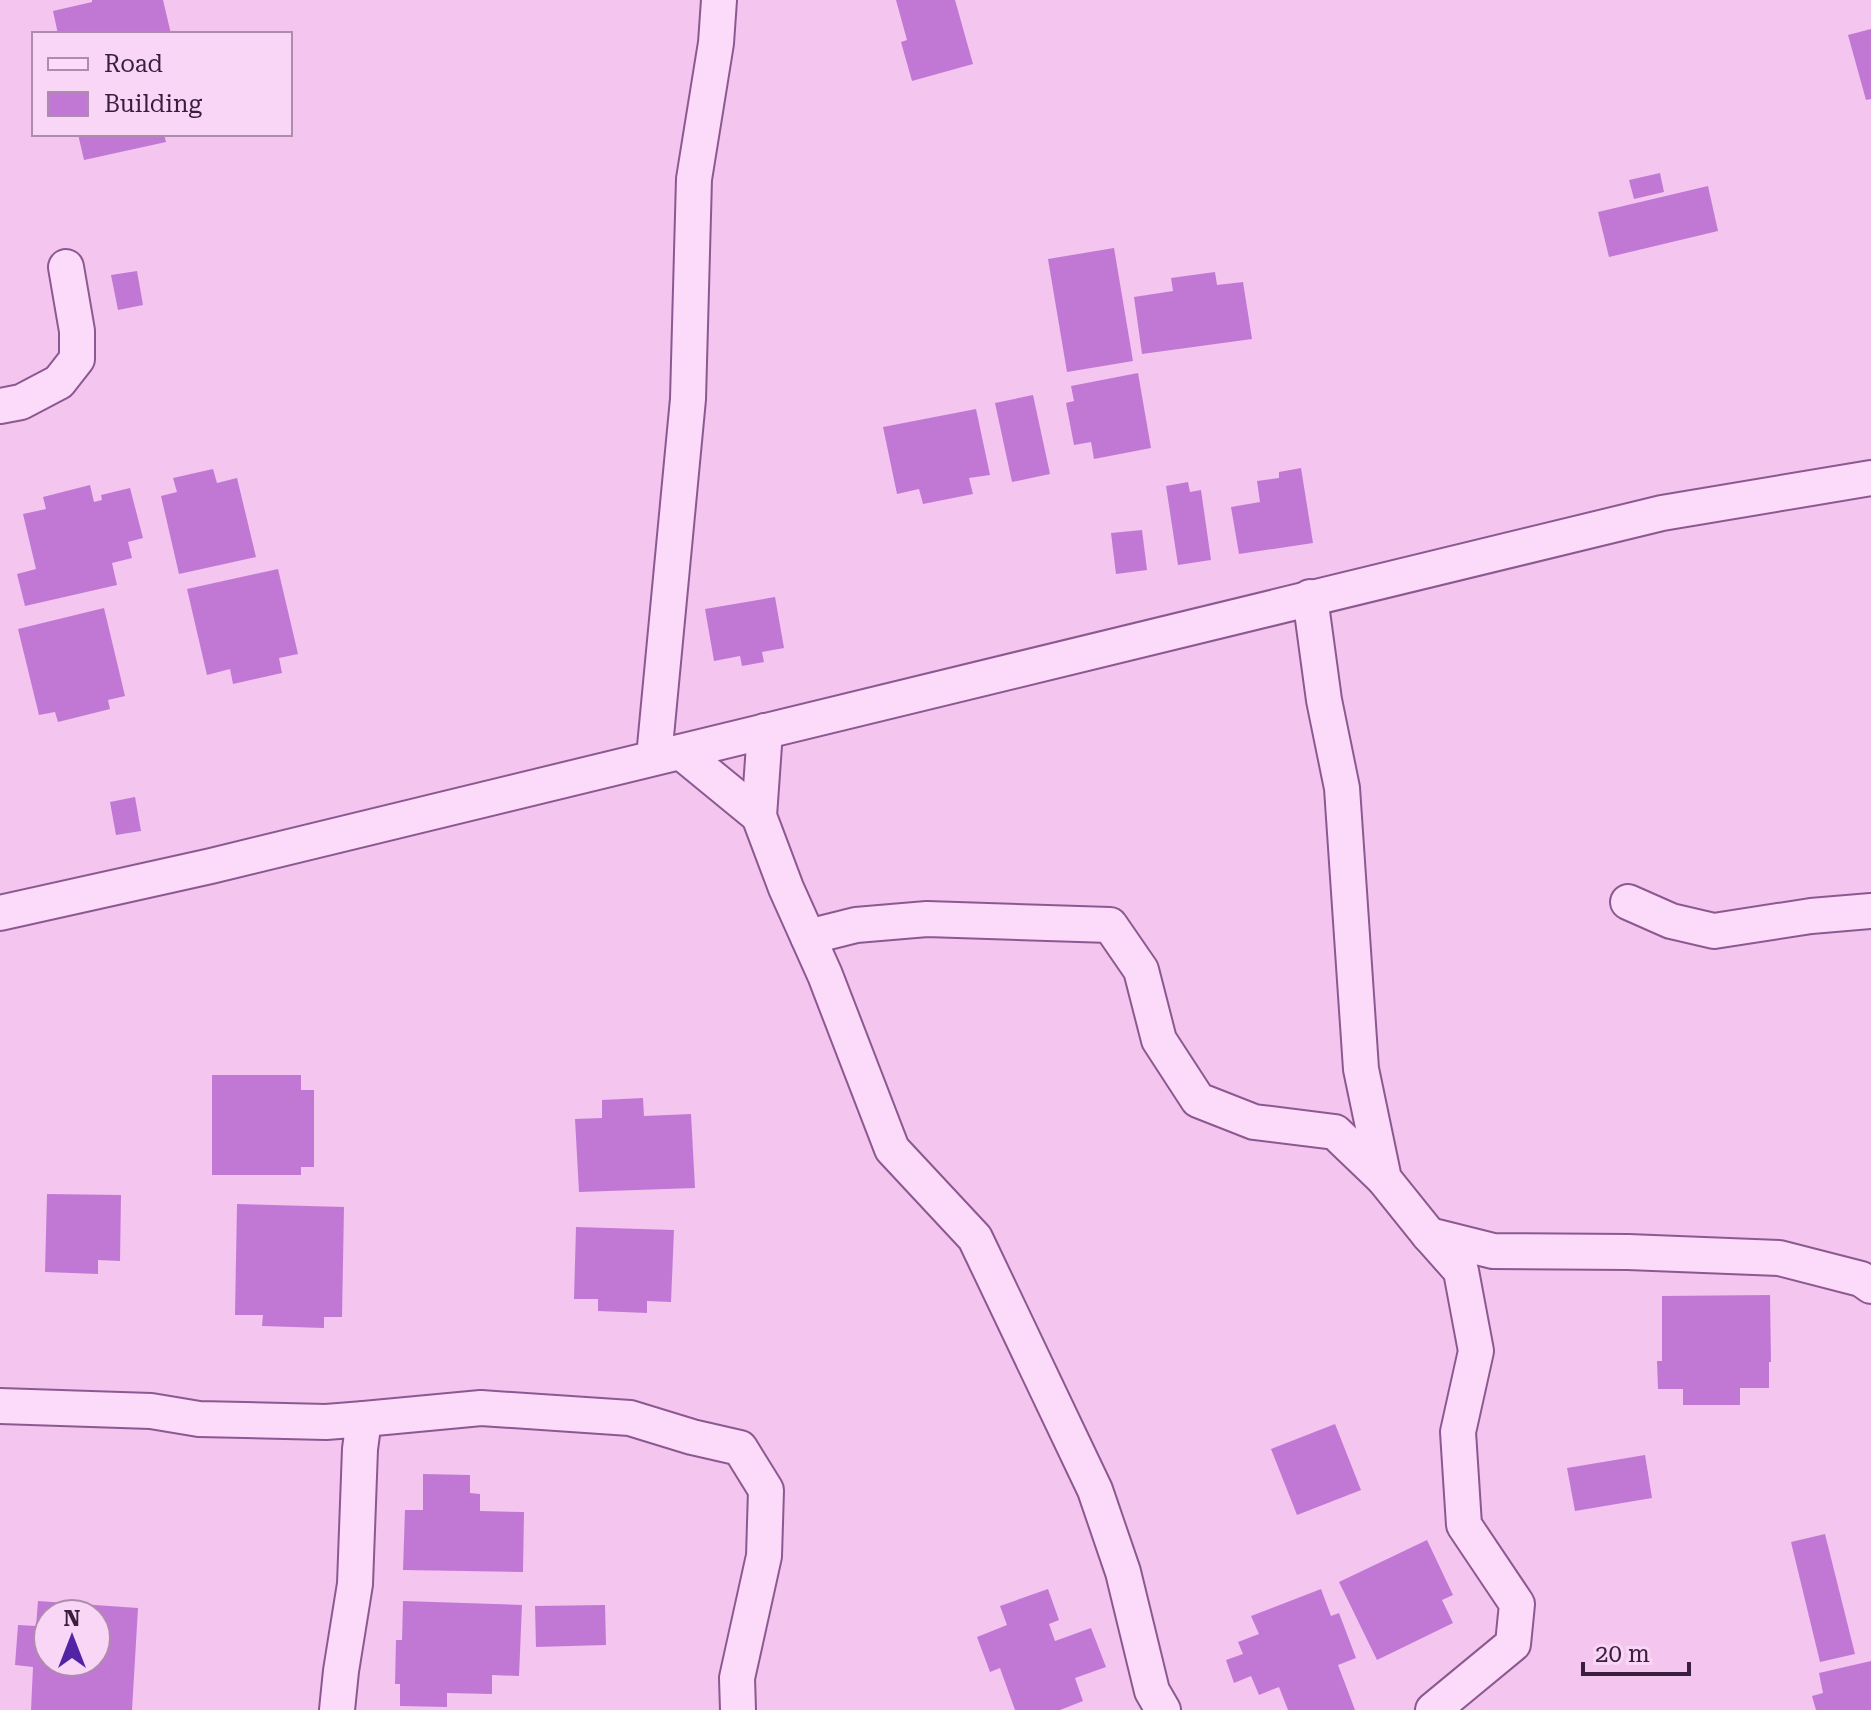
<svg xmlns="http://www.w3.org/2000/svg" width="1871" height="1710" font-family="'Roboto Serif',serif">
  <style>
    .building { fill: #c178d4; fill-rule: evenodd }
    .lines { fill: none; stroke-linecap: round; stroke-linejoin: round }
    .minor-casing { stroke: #8b5990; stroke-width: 38 }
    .minor { stroke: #fcdaf9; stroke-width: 34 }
  </style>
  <rect width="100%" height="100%" fill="#f3c5ef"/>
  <g class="building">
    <path d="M 92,0 L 163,0 L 171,34 L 58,34 L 53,11 L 92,2 Z"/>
    <path d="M 896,0 L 955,0 L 973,64 L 912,81 L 901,42 L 907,40 Z"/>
    <path d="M 1871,29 L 1871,99 L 1866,100 L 1848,35 Z"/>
    <path d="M 78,134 L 164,134 L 166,142 L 84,160 Z"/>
    <path d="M 1660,173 L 1664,192 L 1634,199 L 1629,180 Z"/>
    <path d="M 1708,186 L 1718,231 L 1609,257 L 1598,212 Z"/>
    <path d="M 1114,248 L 1133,361 L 1067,372 L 1048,259 Z"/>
    <path d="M 137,271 L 143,305 L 118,310 L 111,275 Z"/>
    <path d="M 1215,272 L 1217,285 L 1243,282 L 1252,339 L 1142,354 L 1134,297 L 1173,291 L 1171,278 Z"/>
    <path d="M 1138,373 L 1151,448 L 1094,459 L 1091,442 L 1074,445 L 1066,403 L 1074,401 L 1071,386 Z"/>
    <path d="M 1033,395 L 1050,474 L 1012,482 L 995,403 Z"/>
    <path d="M 976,409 L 990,475 L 969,478 L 973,494 L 923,504 L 919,489 L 897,494 L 883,427 Z"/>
    <path d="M 1301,468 L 1313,543 L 1239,554 L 1231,507 L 1260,502 L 1257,481 L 1279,478 L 1279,472 Z"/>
    <path d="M 213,469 L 217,483 L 237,478 L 256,557 L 179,574 L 161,496 L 177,492 L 173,478 Z"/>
    <path d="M 1188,482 L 1190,492 L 1201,490 L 1211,560 L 1178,565 L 1166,486 Z"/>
    <path d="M 90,485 L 94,502 L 102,500 L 101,495 L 130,488 L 143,538 L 128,542 L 132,558 L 112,563 L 117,585 L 25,606 L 17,574 L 36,569 L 23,514 L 46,509 L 43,497 Z"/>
    <path d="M 1142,530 L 1147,570 L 1116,574 L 1111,533 Z"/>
    <path d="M 278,569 L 298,654 L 279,658 L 282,673 L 233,684 L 230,669 L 207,675 L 187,589 Z"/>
    <path d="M 775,597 L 784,648 L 762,652 L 764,662 L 742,666 L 740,656 L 714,661 L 705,609 Z"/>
    <path d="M 104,608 L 125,696 L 108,700 L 110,709 L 58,722 L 55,712 L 39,715 L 18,629 Z"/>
    <path d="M 135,797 L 141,831 L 116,835 L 110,802 Z"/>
    <path d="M 212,1075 L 301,1075 L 301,1090 L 314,1090 L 314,1167 L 301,1167 L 301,1175 L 212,1175 Z"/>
    <path d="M 643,1098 L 644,1116 L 691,1114 L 695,1188 L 579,1192 L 575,1119 L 602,1118 L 602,1100 Z"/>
    <path d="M 47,1194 L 121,1195 L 120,1261 L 98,1260 L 98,1274 L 45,1272 Z"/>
    <path d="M 237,1204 L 344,1207 L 342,1317 L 324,1317 L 324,1328 L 262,1326 L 263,1315 L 235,1315 Z"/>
    <path d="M 576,1227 L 674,1230 L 671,1302 L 647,1301 L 647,1313 L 598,1311 L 598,1299 L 574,1299 Z"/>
    <path d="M 1770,1295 L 1771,1362 L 1769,1362 L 1769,1388 L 1740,1388 L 1740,1405 L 1683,1405 L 1683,1389 L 1658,1389 L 1657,1361 L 1662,1361 L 1662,1296 Z"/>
    <path d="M 1335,1424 L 1361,1490 L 1297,1515 L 1271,1449 Z"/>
    <path d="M 1645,1455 L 1652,1498 L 1575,1511 L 1567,1468 Z"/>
    <path d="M 423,1474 L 470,1475 L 470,1493 L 480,1494 L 480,1511 L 524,1512 L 523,1572 L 403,1570 L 405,1510 L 423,1510 Z"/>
    <path d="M 1825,1534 L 1855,1654 L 1820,1662 L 1791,1542 Z"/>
    <path d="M 1427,1540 L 1453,1595 L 1442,1600 L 1453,1623 L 1377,1660 L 1339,1582 Z"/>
    <path d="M 1048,1589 L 1059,1620 L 1049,1624 L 1055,1641 L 1091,1628 L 1106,1667 L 1075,1678 L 1083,1701 L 1060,1710 L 1015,1710 L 1000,1668 L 990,1672 L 977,1637 L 1007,1625 L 1000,1606 Z"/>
    <path d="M 1321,1589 L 1331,1616 L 1339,1613 L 1356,1658 L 1338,1665 L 1355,1710 L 1288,1710 L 1279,1687 L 1259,1695 L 1251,1676 L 1234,1683 L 1226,1660 L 1243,1654 L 1238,1642 L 1259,1634 L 1251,1616 Z"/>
    <path d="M 38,1601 L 138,1608 L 132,1710 L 31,1710 L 33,1667 L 15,1665 L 18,1625 L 36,1626 ZM 48,1614 L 96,1614 L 96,1662 L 48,1662 Z"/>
    <path d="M 403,1601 L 522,1605 L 519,1676 L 492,1675 L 492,1694 L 447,1693 L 447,1707 L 400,1706 L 400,1684 L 395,1684 L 396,1640 L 402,1640 Z"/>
    <path d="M 605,1605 L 606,1645 L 536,1647 L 535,1606 Z"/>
    <path d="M 1871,1661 L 1871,1710 L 1816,1710 L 1812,1696 L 1823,1693 L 1819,1673 Z"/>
  </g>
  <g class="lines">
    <defs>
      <g id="minor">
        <path d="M 0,406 L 21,402 L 59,382 L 77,359 L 77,331 L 66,267"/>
        <path d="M 1310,597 L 1324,700 L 1342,788 L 1361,1069 L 1384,1179 L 1429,1235 L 1493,1251 L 1628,1252 L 1779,1258 L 1861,1279 L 1871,1286"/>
        <path d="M 765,731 L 759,816 L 786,888 L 825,975 L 892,1149 L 975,1238 L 1095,1490 L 1123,1572 L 1152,1691 L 1163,1710"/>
        <path d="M 681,752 L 759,816"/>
        <path d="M 654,757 L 688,399 L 694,179 L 716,43 L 719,0"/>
        <path d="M 1628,902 L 1671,921 L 1714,931 L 1811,916 L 1871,911"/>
        <path d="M 0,913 L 211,866 L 1662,513 L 1871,478"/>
        <path d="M 808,937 L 856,925 L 927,919 L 1110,925 L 1141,970 L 1159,1040 L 1198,1100 L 1254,1122 L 1335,1132 L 1384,1179"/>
        <path d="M 1429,1235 L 1461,1271 L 1476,1351 L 1458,1432 L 1464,1525 L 1517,1604 L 1513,1644 L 1433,1710"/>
        <path d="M 0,1406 L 151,1411 L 199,1419 L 326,1422 L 364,1419 L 360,1449 L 355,1584 L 341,1671 L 337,1710"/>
        <path d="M 364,1419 L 481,1408 L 630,1418 L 692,1437 L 740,1448 L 766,1490 L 764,1556 L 737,1678 L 738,1710"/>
      </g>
    </defs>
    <use href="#minor" class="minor-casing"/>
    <use href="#minor" class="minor"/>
  </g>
  <rect x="32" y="32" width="260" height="104" fill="#f9d6f6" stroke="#ad8cad" stroke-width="2"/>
  <rect x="48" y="58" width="40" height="12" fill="#fcdaf9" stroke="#ad8cad" stroke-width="2"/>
  <text x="104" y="72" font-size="24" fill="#3a1e3f">Road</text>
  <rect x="48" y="92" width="40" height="24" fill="#c178d4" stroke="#ad8cad" stroke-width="2"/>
  <text x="104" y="112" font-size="24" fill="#3a1e3f">Building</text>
  <g transform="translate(72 1638)"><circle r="38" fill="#f9d6f6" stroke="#ad8cad" stroke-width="2"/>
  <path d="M0-6L14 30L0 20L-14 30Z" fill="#5223a5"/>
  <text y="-12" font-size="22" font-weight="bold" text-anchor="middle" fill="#3a1e3f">N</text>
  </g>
  <path d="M1583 1662v12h106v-12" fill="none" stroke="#3a1e3f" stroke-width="4"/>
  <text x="1595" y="1662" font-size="24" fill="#3a1e3f" stroke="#f9d6f6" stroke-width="6" paint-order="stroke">20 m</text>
</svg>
